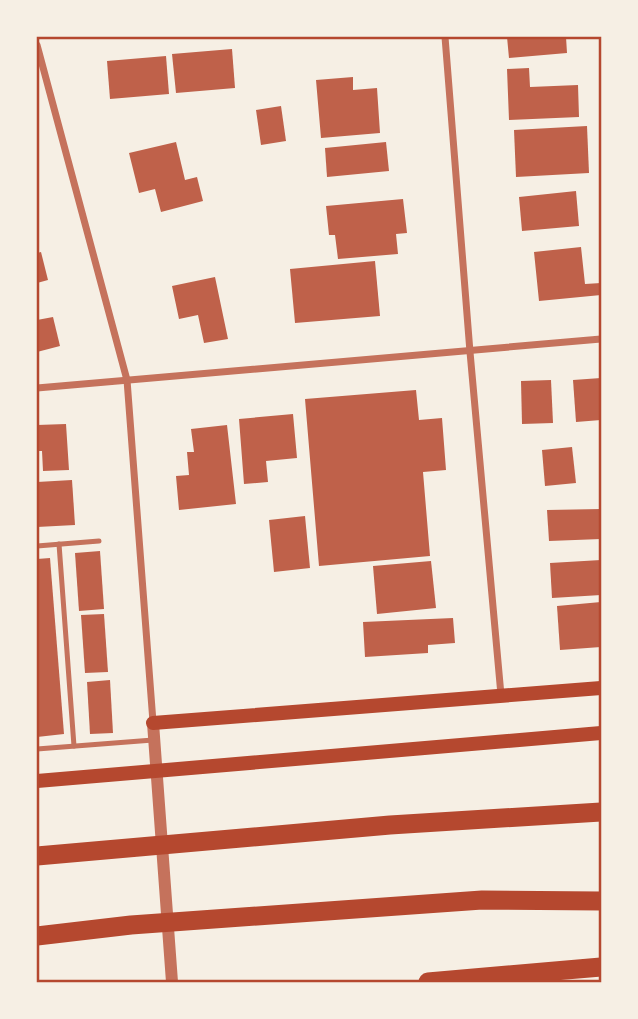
<svg xmlns="http://www.w3.org/2000/svg" width="638" height="1019" font-family="'Space Grotesk',sans-serif">
  <style>
    .building { fill: #bf614a }
    .lines { fill: none; stroke-linecap: round; stroke-linejoin: round }
    .service { stroke: #c5725c; stroke-width: 5 }
    .minor { stroke: #c5725c; stroke-width: 7 }
    .tertiary { stroke: #c5725c; stroke-width: 12 }
    .secondary { stroke: #b5482f; stroke-width: 14 }
    .motorway { stroke: #b5482f; stroke-width: 19 }
    .neatline { fill: none; stroke: #b5482f; stroke-width: 2.5 }
  </style>
  <rect width="100%" height="100%" fill="#f6efe4"/>
  <g class="building">
    <path d="M 507,37 L 566,37 L 567,53 L 509,58 Z"/>
    <path d="M 232,49 L 235,88 L 176,93 L 172,54 Z"/>
    <path d="M 166,56 L 169,94 L 110,99 L 107,61 Z"/>
    <path d="M 529,68 L 530,87 L 578,85 L 579,117 L 509,120 L 507,69 Z"/>
    <path d="M 353,77 L 353,90 L 377,88 L 380,133 L 321,138 L 316,80 Z"/>
    <path d="M 281,106 L 286,141 L 261,145 L 256,110 Z"/>
    <path d="M 587,126 L 589,173 L 516,177 L 514,130 Z"/>
    <path d="M 176,142 L 185,180 L 197,177 L 203,201 L 161,212 L 155,189 L 139,193 L 129,153 Z"/>
    <path d="M 386,142 L 389,171 L 327,177 L 325,148 Z"/>
    <path d="M 576,191 L 579,226 L 522,231 L 519,197 Z"/>
    <path d="M 403,199 L 407,233 L 396,234 L 398,254 L 338,259 L 335,235 L 329,235 L 326,206 Z"/>
    <path d="M 581,247 L 585,284 L 601,283 L 601,295 L 539,301 L 534,252 Z"/>
    <path d="M 41,252 L 48,280 L 37,283 L 37,253 Z"/>
    <path d="M 375,261 L 380,316 L 295,323 L 290,269 Z"/>
    <path d="M 215,277 L 228,339 L 204,343 L 198,315 L 179,319 L 172,286 Z"/>
    <path d="M 53,317 L 60,346 L 37,352 L 37,320 Z"/>
    <path d="M 601,378 L 601,420 L 576,422 L 573,380 Z"/>
    <path d="M 551,380 L 553,423 L 522,424 L 521,381 Z"/>
    <path d="M 416,390 L 419,420 L 442,418 L 446,470 L 423,472 L 430,556 L 319,566 L 305,399 Z"/>
    <path d="M 293,414 L 297,458 L 266,461 L 268,482 L 244,484 L 239,419 Z"/>
    <path d="M 66,424 L 69,470 L 43,471 L 42,451 L 37,451 L 37,425 Z"/>
    <path d="M 227,425 L 236,504 L 179,510 L 176,476 L 189,475 L 187,452 L 194,452 L 191,429 Z"/>
    <path d="M 572,447 L 576,483 L 545,486 L 542,450 Z"/>
    <path d="M 72,480 L 75,525 L 37,527 L 37,482 Z"/>
    <path d="M 601,509 L 601,539 L 549,541 L 547,510 Z"/>
    <path d="M 305,516 L 310,568 L 274,572 L 269,520 Z"/>
    <path d="M 100,551 L 104,609 L 79,611 L 75,553 Z"/>
    <path d="M 50,558 L 64,734 L 37,737 L 37,559 Z"/>
    <path d="M 601,560 L 601,595 L 552,598 L 550,563 Z"/>
    <path d="M 431,561 L 436,608 L 377,614 L 373,566 Z"/>
    <path d="M 601,602 L 601,647 L 560,650 L 557,606 Z"/>
    <path d="M 104,614 L 108,672 L 85,673 L 81,615 Z"/>
    <path d="M 453,618 L 455,643 L 428,645 L 428,653 L 365,657 L 363,622 Z"/>
    <path d="M 110,680 L 113,733 L 90,734 L 87,682 Z"/>
  </g>
  <g class="lines">
    <g class="service">
      <path d="M 59,544 L 74,746"/>
      <path d="M 37,546 L 99,541"/>
      <path d="M 37,749 L 153,740"/>
    </g>
    <g class="minor">
      <path d="M 445,37 L 470,352 L 501,695"/>
      <path d="M 37,45 L 127,380 L 153,722"/>
      <path d="M 37,388 L 601,339"/>
    </g>
    <path class="tertiary" d="M 153,723 L 172,982"/>
    <g class="secondary">
      <path d="M 153,723 L 601,688"/>
      <path d="M 37,781 L 601,733"/>
    </g>
    <g class="motorway">
      <path d="M 37,856 L 390,825 L 601,812"/>
      <path d="M 37,936 L 131,925 L 482,900 L 601,901"/>
      <path d="M 428,982 L 601,967"/>
    </g>
  </g>
  <rect width="638" height="1019" fill="none" stroke="#f6efe4" stroke-width="77"/>
  <rect x="38" y="38" width="562" height="943" class="neatline"/>
</svg>
